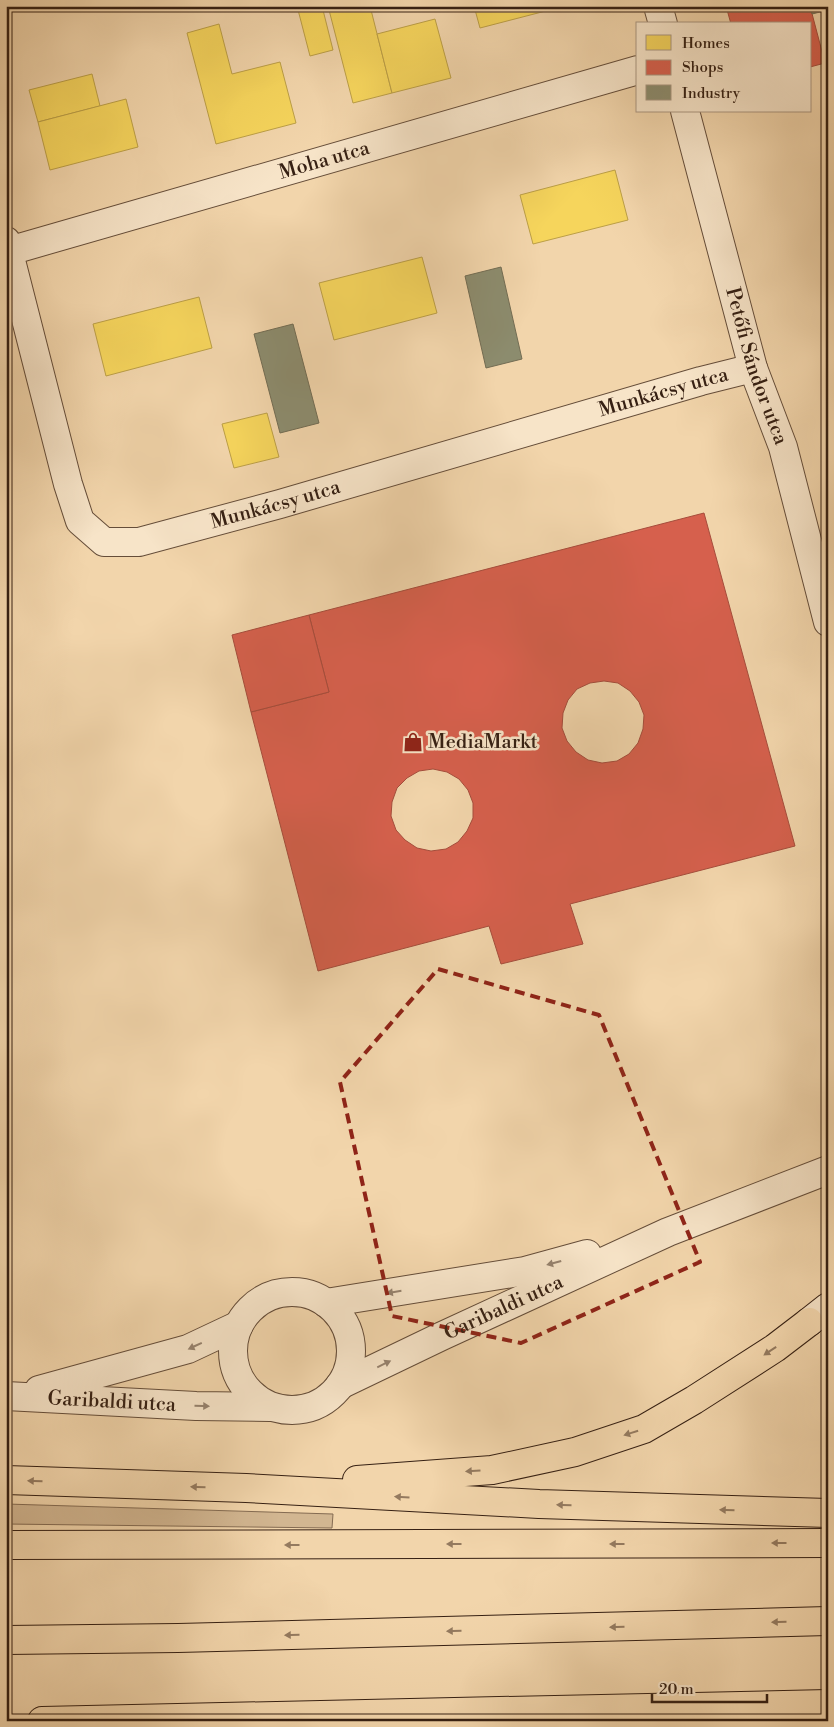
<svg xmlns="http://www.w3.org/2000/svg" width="834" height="1727" font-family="'Libre Bodoni',serif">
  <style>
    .green { fill: #d2b691; stroke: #846b52 }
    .homes { fill: #f6d55c; stroke: #bc9f46 }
    .shops { fill: #d6604d; stroke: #a64d3c; fill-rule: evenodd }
    .industry { fill: #8c8c6e; stroke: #726c53 }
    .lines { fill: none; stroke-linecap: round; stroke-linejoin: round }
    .street-casing { stroke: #654d39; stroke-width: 30 }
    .secondary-casing { stroke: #362013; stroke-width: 30 }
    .highway-casing { stroke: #362013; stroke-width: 30 }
    .street { stroke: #f7e4c8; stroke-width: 28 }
    .secondary { stroke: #f7e4c8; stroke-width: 28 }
    .highway { stroke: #f2d5ab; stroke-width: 28 }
    .oneway { fill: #96826e }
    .oneway2 { fill: #947a5f }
    .marked { fill: none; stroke: #8f2418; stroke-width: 4; stroke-dasharray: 10 6; stroke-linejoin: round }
    .labels { text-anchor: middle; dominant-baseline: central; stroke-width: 5; stroke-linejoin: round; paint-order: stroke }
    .street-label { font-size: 20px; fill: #362013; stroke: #f7e4c8 }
    .poi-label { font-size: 20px; fill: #362013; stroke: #f7e4c8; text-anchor: start }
  </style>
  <rect width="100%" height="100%" fill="#f2d5ab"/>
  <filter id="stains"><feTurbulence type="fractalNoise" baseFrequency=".004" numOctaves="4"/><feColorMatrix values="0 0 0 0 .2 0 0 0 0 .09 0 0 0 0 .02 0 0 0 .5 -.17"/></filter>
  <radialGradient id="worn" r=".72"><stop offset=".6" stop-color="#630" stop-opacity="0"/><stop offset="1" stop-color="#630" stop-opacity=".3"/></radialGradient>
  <path class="green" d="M 6,1504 L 333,1514 L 332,1528 L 6,1524 Z"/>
  <g class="homes">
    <path d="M 297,6 L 322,6 L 333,50 L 310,56 Z"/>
    <path d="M 328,6 L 370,6 L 392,93 L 353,103 Z"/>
    <path d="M 474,6 L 565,6 L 480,28 Z"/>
    <path d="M 435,19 L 451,78 L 392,93 L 377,34 Z"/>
    <path d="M 219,24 L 232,74 L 280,62 L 296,123 L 216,144 L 187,33 Z"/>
    <path d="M 92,74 L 100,106 L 38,122 L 29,90 Z"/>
    <path d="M 126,99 L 138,147 L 50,170 L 38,122 Z"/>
    <path d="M 615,170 L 628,220 L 533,244 L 520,195 Z"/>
    <path d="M 422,257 L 437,313 L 334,340 L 319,283 Z"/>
    <path d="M 199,297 L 212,348 L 106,376 L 93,324 Z"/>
    <path d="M 267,413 L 279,457 L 234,468 L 222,424 Z"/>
  </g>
  <g class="shops">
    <path d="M 726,6 L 810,6 L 825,63 L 810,67 L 810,24 L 731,24 Z"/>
    <path d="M 704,513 L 795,846 L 570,904 L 583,944 L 501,964 L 489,926 L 318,971 L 251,712 L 329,692 L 309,615 ZM 604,681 L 618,683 L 630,691 L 639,702 L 644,715 L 643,729 L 638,743 L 629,754 L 617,761 L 602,763 L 588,760 L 576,752 L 567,741 L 562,728 L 563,713 L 568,700 L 577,689 L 590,683 ZM 433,769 L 447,772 L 459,779 L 468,790 L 473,803 L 473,818 L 467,831 L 458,842 L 446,849 L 431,851 L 417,848 L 405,840 L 396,830 L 391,816 L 392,802 L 397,788 L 407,778 L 419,771 Z"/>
    <path d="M 309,615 L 329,692 L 251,712 L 232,635 Z"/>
  </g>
  <g class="industry">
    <path d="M 810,6 L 828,6 L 828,10 L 812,14 Z"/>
    <path d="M 501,267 L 522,359 L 486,368 L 465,276 Z"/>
    <path d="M 293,324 L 319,423 L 280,433 L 254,334 Z"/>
  </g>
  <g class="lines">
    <defs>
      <g id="street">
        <path d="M 658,6 L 663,24"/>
        <path id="s1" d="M 685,111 L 753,368 L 783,447 L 828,622"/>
        <path id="s2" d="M 6,241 L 68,484 L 80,521 L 104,542 L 139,542 L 280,504 L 701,381 L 753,368"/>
        <path id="s3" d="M 9,251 L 638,70"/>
        <circle cx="292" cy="1351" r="59"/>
        <path d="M 326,1303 L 525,1271 L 587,1254"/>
        <path id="s4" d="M 340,1385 L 442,1336 L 668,1232 L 828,1170"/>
        <path d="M 39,1390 L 188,1349 L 239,1325"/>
        <path id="s5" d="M 6,1396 L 196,1406 L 270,1407"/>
      </g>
      <path id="secondary" d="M 809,1322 L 828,1307"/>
      <g id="highway">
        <path d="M 6,1480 L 246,1488 L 539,1504 L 828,1513"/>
        <path d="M 357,1480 L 492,1470 L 575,1452 L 644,1429 L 694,1400 L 775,1348 L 809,1322"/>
        <path d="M 6,1545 L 828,1543"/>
        <path d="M 6,1640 L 178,1638 L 828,1621"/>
        <path d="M 42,1721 L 828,1704"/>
      </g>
    </defs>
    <use href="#street" class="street-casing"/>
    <use href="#secondary" class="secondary-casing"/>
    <use href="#highway" class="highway-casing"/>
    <use href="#street" class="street"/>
    <use href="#secondary" class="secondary"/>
    <use href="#highway" class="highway"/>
  </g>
  <defs><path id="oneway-solid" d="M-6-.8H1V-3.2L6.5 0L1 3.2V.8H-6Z" transform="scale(1.25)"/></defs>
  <g class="oneway">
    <use href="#oneway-solid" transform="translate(554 1263) rotate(165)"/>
    <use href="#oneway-solid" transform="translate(394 1292) rotate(171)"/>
    <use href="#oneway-solid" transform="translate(195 1346) rotate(155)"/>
    <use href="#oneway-solid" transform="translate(384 1364) rotate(-26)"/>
    <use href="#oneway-solid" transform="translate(202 1406) rotate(1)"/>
  </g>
  <g class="oneway2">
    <use href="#oneway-solid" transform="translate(770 1351) rotate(146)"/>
    <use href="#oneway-solid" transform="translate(631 1433) rotate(162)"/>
    <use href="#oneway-solid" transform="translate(473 1471) rotate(176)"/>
    <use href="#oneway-solid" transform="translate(35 1481) rotate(-178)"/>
    <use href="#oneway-solid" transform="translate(198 1487) rotate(-178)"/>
    <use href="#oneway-solid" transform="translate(402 1497) rotate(-177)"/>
    <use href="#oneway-solid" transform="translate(564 1505) rotate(-178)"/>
    <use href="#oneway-solid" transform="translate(727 1510) rotate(-178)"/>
    <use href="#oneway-solid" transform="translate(779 1543) rotate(180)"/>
    <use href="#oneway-solid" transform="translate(454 1544) rotate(180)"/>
    <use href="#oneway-solid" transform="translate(617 1544) rotate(180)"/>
    <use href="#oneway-solid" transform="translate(292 1545) rotate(180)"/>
    <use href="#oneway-solid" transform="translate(779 1622) rotate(179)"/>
    <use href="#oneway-solid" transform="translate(617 1627) rotate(179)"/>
    <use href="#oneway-solid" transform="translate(454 1631) rotate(179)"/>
    <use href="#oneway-solid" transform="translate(292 1635) rotate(179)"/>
  </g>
  <path class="marked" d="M 438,969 L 599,1015 L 700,1262 L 521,1343 L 392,1316 L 340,1082 Z"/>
  <defs>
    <symbol id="shop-bare" viewBox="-9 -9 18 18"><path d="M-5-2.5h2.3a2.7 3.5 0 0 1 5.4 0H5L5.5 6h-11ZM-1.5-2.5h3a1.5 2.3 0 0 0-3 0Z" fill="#8f2418" stroke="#f7e4c8" stroke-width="2.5" paint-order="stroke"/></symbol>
  </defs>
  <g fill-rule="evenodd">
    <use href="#shop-bare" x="399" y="728" width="28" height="28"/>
  </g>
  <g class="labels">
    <g class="street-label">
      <text stroke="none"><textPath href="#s3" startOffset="328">Moha utca</textPath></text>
      <text stroke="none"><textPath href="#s1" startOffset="265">Petőfi Sándor utca</textPath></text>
      <text stroke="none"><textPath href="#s2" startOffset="902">Munkácsy utca</textPath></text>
      <text stroke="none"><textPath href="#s2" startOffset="498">Munkácsy utca</textPath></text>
      <text stroke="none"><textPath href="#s4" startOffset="181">Garibaldi utca</textPath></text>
      <text stroke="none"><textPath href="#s5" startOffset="106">Garibaldi utca</textPath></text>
    </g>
    <g class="poi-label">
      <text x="428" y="742">MediaMarkt</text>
    </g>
  </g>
  <rect width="834" height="1727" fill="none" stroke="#f2d5ab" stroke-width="25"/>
  <rect x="8" y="8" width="819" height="1712" fill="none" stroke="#362013" stroke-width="2.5"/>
  <rect x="12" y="12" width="809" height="1702" fill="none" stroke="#362013"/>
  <rect x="636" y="22" width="175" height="90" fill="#f7e4c8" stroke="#aa9680"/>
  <rect x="646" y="35" width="25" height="15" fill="#f6d55c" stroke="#aa9680"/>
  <text x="682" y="48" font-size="15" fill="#362013">Homes</text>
  <rect x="646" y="60" width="25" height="15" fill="#d6604d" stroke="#aa9680"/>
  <text x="682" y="72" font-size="15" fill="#362013">Shops</text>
  <rect x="646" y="85" width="25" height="15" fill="#8c8c6e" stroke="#aa9680"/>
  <text x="682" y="98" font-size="15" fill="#362013">Industry</text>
  <path d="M652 1694v8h115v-8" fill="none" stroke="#362013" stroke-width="2.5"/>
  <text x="659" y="1694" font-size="15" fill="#362013" stroke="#f7e4c8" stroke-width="4" paint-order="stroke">20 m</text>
  <rect width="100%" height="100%" filter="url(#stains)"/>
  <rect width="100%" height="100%" fill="url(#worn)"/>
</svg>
